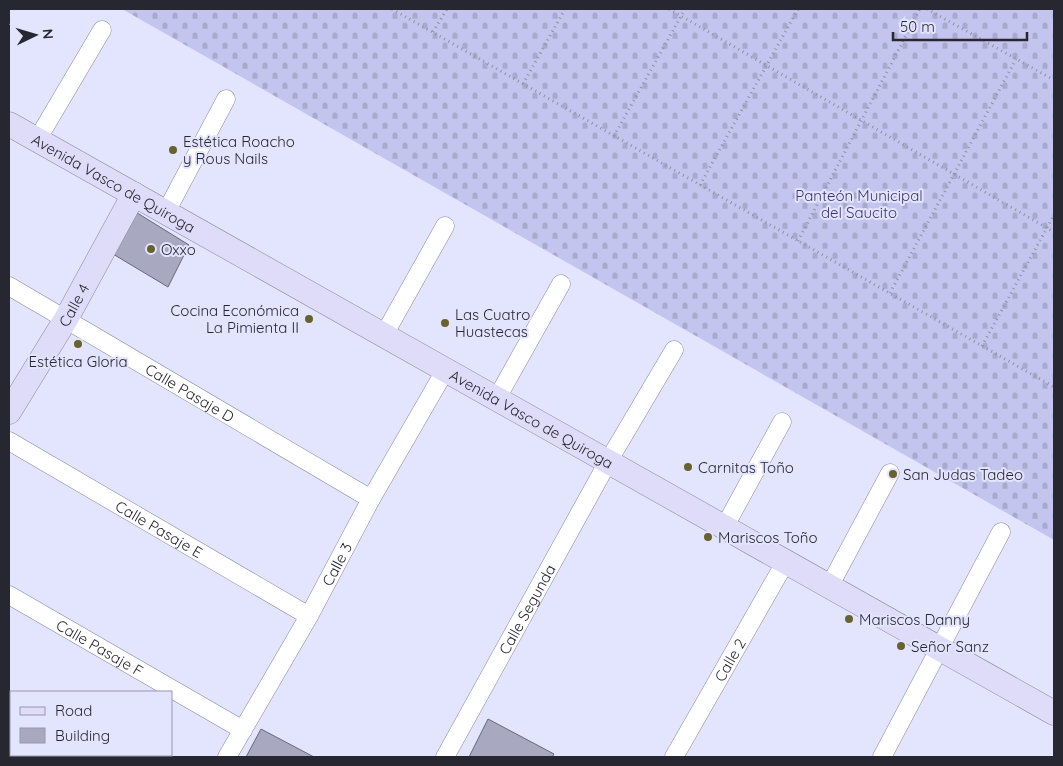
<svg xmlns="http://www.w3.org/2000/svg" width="1063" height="766" font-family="Quicksand,sans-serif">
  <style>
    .cemetery { fill: url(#cemetery-stones) }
    .building { fill: #a8a8c1; stroke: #67687e }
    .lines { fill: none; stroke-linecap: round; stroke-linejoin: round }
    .street-casing { stroke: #8989a1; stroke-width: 19 }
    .secondary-casing { stroke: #8989a1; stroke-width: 25 }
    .path { stroke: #9091a3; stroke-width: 3; stroke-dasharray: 1 4; stroke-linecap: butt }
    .street { stroke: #fff; stroke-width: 18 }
    .secondary { stroke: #dedcf9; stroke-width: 24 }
    .poi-dot { fill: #67622f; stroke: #e3e4fd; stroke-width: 2 }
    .labels { text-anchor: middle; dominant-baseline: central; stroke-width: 4; stroke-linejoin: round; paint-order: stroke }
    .poi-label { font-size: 15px; fill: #272731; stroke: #e3e4fd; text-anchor: start }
    .street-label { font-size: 15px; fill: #272731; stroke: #e3e4fd }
    .park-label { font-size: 15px; fill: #393372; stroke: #e3e4fd }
  </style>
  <defs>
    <pattern id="cemetery-stones" width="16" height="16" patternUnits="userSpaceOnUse" patternTransform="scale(1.25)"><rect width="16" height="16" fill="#c4c5ef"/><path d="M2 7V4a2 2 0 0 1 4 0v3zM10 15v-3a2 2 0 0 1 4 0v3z" fill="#a8a9cd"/></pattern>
  </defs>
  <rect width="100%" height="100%" fill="#e3e4fd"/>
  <path class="cemetery" d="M 122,9 L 1054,9 L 1054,540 Z"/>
  <g class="building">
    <path d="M 134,211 L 189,245 L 168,287 L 113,254 Z"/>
    <path d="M 488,719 L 554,754 L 552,757 L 469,757 Z"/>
    <path d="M 261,729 L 314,757 L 246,757 Z"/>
  </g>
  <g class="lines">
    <defs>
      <g id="street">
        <path d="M 37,140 L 102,30"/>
        <path d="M 166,212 L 226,99"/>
        <path id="s1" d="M 9,286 L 371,499"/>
        <path d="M 384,335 L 445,226"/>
        <path d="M 497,398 L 561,284"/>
        <path id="s2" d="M 9,441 L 309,616"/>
        <path d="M 725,526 L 782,422"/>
        <path d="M 830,585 L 890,473"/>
        <path id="s3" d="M 9,595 L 243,730"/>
        <path id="s4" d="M 227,757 L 309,616 L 371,499 L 446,369"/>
        <path id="s5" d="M 445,757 L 609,460 L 674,350"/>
        <path id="s6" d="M 674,757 L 786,561"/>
        <path d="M 882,757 L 1001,532"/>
      </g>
      <g id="secondary">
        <path id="s7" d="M 9,124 L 1054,713"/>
        <path id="s8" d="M 9,412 L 66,319 L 134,194"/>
      </g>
    </defs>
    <use href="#street" class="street-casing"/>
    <use href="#secondary" class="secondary-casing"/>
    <g class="path">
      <path d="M 392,9 L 1054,387"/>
      <path d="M 669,9 L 1054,232"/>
      <path d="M 927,9 L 1054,80"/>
      <path d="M 433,32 L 447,9"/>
      <path d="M 523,84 L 565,9"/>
      <path d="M 614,136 L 685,9"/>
      <path d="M 700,185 L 798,9"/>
      <path d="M 798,241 L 920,9"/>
      <path d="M 890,293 L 1016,59"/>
      <path d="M 982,346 L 1054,215"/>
    </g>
    <use href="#street" class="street"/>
    <use href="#secondary" class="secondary"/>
  </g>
  <g class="poi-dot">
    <circle cx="173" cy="150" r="5"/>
    <circle cx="151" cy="249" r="5"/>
    <circle cx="309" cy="319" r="5"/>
    <circle cx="445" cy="323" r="5"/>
    <circle cx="78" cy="344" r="5"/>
    <circle cx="688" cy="467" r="5"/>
    <circle cx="893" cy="474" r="5"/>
    <circle cx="708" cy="537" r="5"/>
    <circle cx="849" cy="619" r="5"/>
    <circle cx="901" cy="646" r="5"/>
  </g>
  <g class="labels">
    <g class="poi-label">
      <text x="183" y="141">Estética Roacho<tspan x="183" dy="17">y Rous Nails</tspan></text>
      <text x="161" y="249">Oxxo</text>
      <text x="299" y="310" text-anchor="end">Cocina Económica<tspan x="299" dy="17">La Pimienta II</tspan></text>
      <text x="455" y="314">Las Cuatro<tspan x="455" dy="17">Huastecas</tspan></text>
      <text x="78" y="361" text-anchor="middle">Estética Gloria</text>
      <text x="698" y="467">Carnitas Toño</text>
      <text x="903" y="474">San Judas Tadeo</text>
      <text x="718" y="537">Mariscos Toño</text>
      <text x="859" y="619">Mariscos Danny</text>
      <text x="911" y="646">Señor Sanz</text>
    </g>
    <g class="street-label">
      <text stroke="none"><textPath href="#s7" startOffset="120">Avenida Vasco de Quiroga</textPath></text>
      <text stroke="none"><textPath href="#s8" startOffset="125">Calle 4</textPath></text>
      <text stroke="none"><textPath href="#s1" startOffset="210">Calle Pasaje D</textPath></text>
      <text stroke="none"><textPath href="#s7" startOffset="600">Avenida Vasco de Quiroga</textPath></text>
      <text stroke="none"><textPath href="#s2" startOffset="174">Calle Pasaje E</textPath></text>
      <text stroke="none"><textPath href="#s4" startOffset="222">Calle 3</textPath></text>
      <text stroke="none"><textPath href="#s5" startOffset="169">Calle Segunda</textPath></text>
      <text stroke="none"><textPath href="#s3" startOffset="105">Calle Pasaje F</textPath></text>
      <text stroke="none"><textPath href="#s6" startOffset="112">Calle 2</textPath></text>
    </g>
    <g class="park-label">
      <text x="859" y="195">Panteón Municipal<tspan x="859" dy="17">del Saucito</tspan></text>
    </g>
  </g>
  <rect width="1063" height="766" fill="none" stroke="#272731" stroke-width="20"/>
  <rect x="10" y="691" width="162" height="65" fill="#e3e4fd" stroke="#9898ab"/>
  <rect x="20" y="707" width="25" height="8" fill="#dedcf9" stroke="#9898ab"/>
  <text x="55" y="716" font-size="15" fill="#272731">Road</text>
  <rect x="20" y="728" width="25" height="15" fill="#a8a8c1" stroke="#9898ab"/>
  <text x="55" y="741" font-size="15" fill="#272731">Building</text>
  <g transform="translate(35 35) rotate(85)" stroke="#e3e4fd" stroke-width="4" paint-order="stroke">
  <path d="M0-4L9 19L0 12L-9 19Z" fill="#272731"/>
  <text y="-8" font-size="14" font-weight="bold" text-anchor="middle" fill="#272731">N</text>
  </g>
  <path d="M893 32v8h134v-8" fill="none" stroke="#272731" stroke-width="2.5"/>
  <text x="900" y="32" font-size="15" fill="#272731" stroke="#e3e4fd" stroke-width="4" paint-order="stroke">50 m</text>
</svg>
